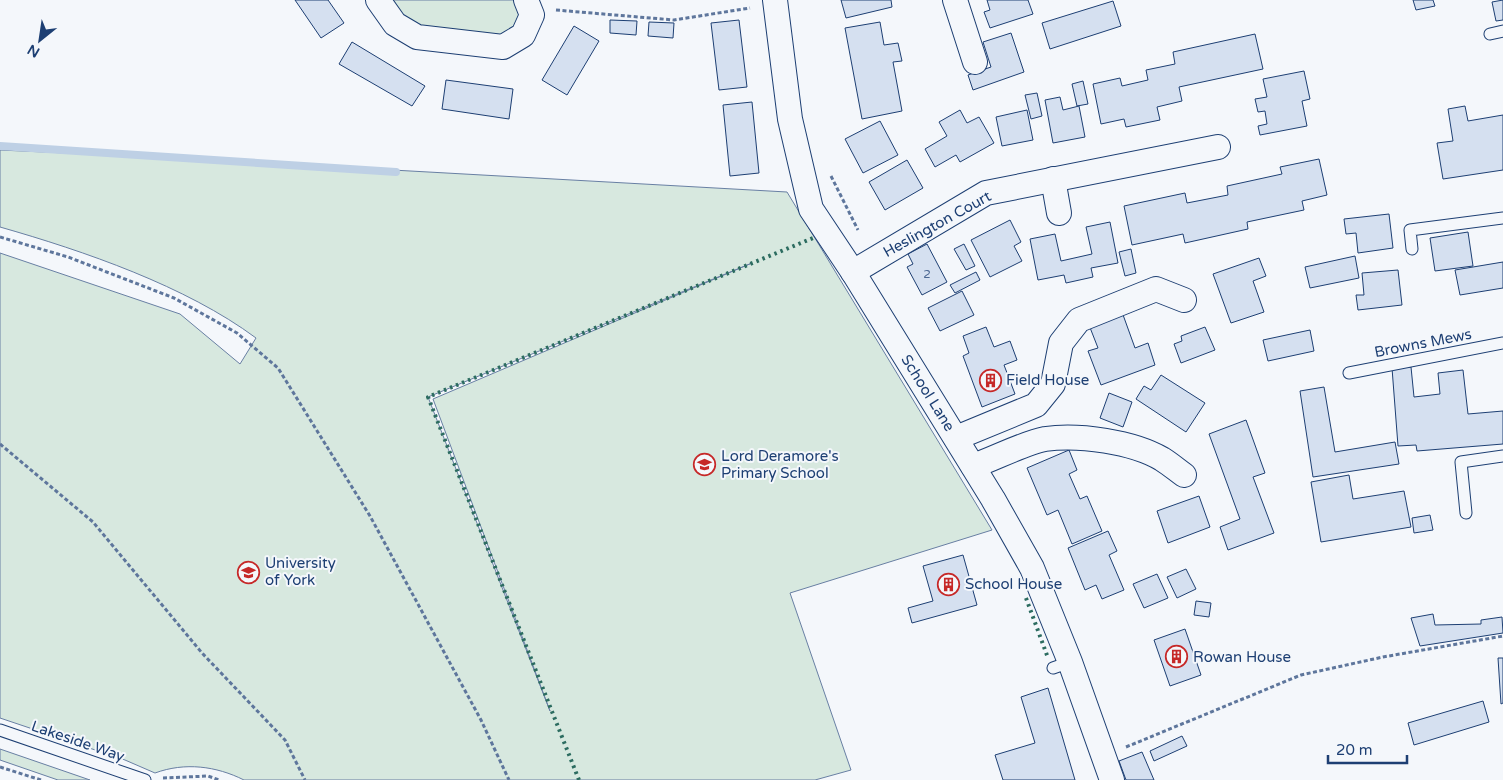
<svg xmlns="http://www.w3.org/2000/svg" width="1503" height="780" font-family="'Varela Round',sans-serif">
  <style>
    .green { fill: #d7e8df; stroke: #687fa3; fill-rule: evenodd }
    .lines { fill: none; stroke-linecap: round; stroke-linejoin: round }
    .stream { stroke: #bed0e5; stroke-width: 8 }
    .building { fill: #d5e0f0; stroke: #1d3f73 }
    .service-casing { stroke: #1d3f73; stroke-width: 13 }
    .minor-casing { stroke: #1d3f73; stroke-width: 26 }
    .path { stroke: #5e769c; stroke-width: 3; stroke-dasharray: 4 2.5; stroke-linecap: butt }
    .service { stroke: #f4f7fb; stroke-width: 11 }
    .minor { stroke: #f4f7fb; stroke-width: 24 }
    .hedge { stroke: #2c6c60; stroke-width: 4; stroke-dasharray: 2.5 4; stroke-linecap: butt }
    .labels { text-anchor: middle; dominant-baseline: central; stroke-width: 4; stroke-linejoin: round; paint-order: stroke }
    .number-label { font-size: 12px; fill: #4b6792 }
    .street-label { font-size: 15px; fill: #1d3f73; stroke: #f4f7fb }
    .poi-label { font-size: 15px; fill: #1d3f73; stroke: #f4f7fb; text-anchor: start }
  </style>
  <rect width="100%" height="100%" fill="#f4f7fb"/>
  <g class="green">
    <path d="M 388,0 L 514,0 L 520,16 L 513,30 L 497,36 L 420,29 L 399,17 Z"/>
    <path d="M 0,150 L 177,158 L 787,192 L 992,530 L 790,593 L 851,770 L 815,780 L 244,780 C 216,766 185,762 155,773 L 125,760 L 0,718 L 0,253 L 180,314 L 240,364 L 256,338 C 186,286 84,251 0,227 ZM 752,263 L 433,399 L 550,711 L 428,397 Z"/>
    <path d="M 0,749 L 90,780 L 58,780 L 0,760 Z"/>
  </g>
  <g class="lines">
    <path class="stream" d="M 0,146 L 396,172"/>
  </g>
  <g class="building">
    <path d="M 295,0 L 328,0 L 344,23 L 321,38 Z"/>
    <path d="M 841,0 L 891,0 L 892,7 L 846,18 Z"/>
    <path d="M 987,0 L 1028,0 L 1033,14 L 990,28 L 984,12 L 990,10 Z"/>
    <path d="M 1413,0 L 1433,0 L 1435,6 L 1416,10 Z"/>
    <path d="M 1503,0 L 1503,20 L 1496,21 L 1492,2 Z"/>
    <path d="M 1113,1 L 1121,26 L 1050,49 L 1042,23 Z"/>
    <path d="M 610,20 L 637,21 L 636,35 L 610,33 Z"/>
    <path d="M 739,20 L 747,87 L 719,90 L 711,23 Z"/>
    <path d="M 649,22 L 674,23 L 673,38 L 648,36 Z"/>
    <path d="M 880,22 L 884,45 L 898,43 L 902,61 L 893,62 L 902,111 L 862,119 L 845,28 Z"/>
    <path d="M 574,26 L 599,41 L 567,95 L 542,80 Z"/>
    <path d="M 1011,33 L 1024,72 L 973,90 L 968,75 L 991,67 L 983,42 Z"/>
    <path d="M 1255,34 L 1263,69 L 1179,87 L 1182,101 L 1157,107 L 1160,120 L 1126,127 L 1124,119 L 1101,124 L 1093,84 L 1120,78 L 1122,86 L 1148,80 L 1146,70 L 1175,64 L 1173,52 Z"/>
    <path d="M 352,42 L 425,86 L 412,106 L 339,64 Z"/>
    <path d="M 1304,71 L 1310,99 L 1302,101 L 1307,126 L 1260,135 L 1258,126 L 1267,124 L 1265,111 L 1258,112 L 1255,99 L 1267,97 L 1263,79 Z"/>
    <path d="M 446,80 L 513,89 L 509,119 L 442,109 Z"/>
    <path d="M 1083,81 L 1088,104 L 1077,106 L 1072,84 Z"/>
    <path d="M 1037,93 L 1042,116 L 1031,119 L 1025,95 Z"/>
    <path d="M 1060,97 L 1063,110 L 1079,106 L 1085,137 L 1053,143 L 1045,100 Z"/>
    <path d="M 752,102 L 759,173 L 730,176 L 723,105 Z"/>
    <path d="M 1465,106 L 1468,121 L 1503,115 L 1503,170 L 1443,179 L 1437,143 L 1453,141 L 1448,109 Z"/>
    <path d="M 960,110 L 967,123 L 979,117 L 994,143 L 960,162 L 956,155 L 935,167 L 925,149 L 947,136 L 939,122 Z"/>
    <path d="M 1027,110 L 1033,140 L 1002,146 L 996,117 Z"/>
    <path d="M 880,121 L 898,155 L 863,173 L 845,139 Z"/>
    <path d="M 1319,159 L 1327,195 L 1302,201 L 1304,210 L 1247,222 L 1248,229 L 1185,243 L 1183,234 L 1132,245 L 1124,206 L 1185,193 L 1187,203 L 1228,195 L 1227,186 L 1282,174 L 1280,167 Z"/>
    <path d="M 907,160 L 923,188 L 885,210 L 869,182 Z"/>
    <path d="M 1389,214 L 1393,248 L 1358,253 L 1356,233 L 1346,234 L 1344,219 Z"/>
    <path d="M 1010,220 L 1021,242 L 1014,246 L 1022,261 L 990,277 L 971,240 Z"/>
    <path d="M 1110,222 L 1118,263 L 1091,268 L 1093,277 L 1066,283 L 1064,275 L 1038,280 L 1030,239 L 1055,234 L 1061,261 L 1092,254 L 1086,227 Z"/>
    <path d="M 1468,232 L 1473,266 L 1435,271 L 1430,238 Z"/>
    <path d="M 927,244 L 947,282 L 922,295 L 907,267 L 913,264 L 908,254 Z"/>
    <path d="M 964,244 L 975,266 L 966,270 L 954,249 Z"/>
    <path d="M 1131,249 L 1136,273 L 1125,276 L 1119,252 Z"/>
    <path d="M 1355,256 L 1359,278 L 1310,288 L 1305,267 Z"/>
    <path d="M 1259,258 L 1266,276 L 1253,281 L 1264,312 L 1231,323 L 1213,274 Z"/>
    <path d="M 1503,262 L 1503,288 L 1460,295 L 1455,270 Z"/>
    <path d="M 1398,270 L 1402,305 L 1358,310 L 1356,295 L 1364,295 L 1362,273 Z"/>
    <path d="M 976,272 L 980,280 L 955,293 L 950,285 Z"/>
    <path d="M 962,291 L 974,315 L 940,331 L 928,308 Z"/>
    <path d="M 1122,312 L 1135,348 L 1148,343 L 1155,365 L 1101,385 L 1088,351 L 1098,348 L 1089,325 Z"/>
    <path d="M 986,327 L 994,347 L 1010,341 L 1017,360 L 1004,365 L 1015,394 L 982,407 L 963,356 L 969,353 L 963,336 Z"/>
    <path d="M 1205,327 L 1215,350 L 1181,363 L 1174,344 L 1182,341 L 1181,336 Z"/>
    <path d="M 1310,330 L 1314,351 L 1268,361 L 1263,340 Z"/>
    <path d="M 1411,367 L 1414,397 L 1440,394 L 1438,373 L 1463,370 L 1468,414 L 1503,411 L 1503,444 L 1417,451 L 1416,445 L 1398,446 L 1392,368 Z"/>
    <path d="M 1161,375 L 1205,403 L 1186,432 L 1136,399 L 1144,386 L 1151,390 Z"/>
    <path d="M 1324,387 L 1335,452 L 1395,442 L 1399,464 L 1313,477 L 1300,391 Z"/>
    <path d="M 1109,393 L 1132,402 L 1123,427 L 1100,418 Z"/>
    <path d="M 1246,420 L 1265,473 L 1253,477 L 1274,533 L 1228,550 L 1220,527 L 1240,519 L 1209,434 Z"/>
    <path d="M 1069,450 L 1077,470 L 1069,474 L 1080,499 L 1087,496 L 1102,531 L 1072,544 L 1058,510 L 1047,515 L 1027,468 Z"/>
    <path d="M 1349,475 L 1353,499 L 1404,491 L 1411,527 L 1321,542 L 1311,482 Z"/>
    <path d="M 1199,496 L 1210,527 L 1168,543 L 1157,511 Z"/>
    <path d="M 1430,515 L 1433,530 L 1414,533 L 1412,518 Z"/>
    <path d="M 1108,531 L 1117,551 L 1109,555 L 1124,590 L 1102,599 L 1096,585 L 1085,590 L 1068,548 Z"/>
    <path d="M 963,555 L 977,605 L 912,623 L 908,608 L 933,601 L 923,566 Z"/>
    <path d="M 1186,569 L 1196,589 L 1177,598 L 1167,577 Z"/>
    <path d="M 1157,574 L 1168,598 L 1144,608 L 1133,584 Z"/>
    <path d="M 1196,601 L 1211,603 L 1209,617 L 1194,615 Z"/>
    <path d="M 1433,614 L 1435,625 L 1481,624 L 1481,620 L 1502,617 L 1503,633 L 1420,646 L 1411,618 Z"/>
    <path d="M 1185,629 L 1201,675 L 1170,686 L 1154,640 Z"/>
    <path d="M 1498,658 L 1503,658 L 1503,703 L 1501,704 Z"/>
    <path d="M 1048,688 L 1075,780 L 1003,780 L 995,755 L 1035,743 L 1021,697 Z"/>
    <path d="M 1483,701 L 1489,722 L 1414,745 L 1408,723 Z"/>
    <path d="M 1182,736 L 1187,746 L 1154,761 L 1150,751 Z"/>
    <path d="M 1142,752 L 1154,780 L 1126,780 L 1119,761 Z"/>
  </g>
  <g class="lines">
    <defs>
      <g id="service">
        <path d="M 1490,34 L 1503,31"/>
        <path d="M 1412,249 L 1410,230 L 1503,218"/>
        <path d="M 1349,373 L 1503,343"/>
        <path d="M 1466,513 L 1461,462 L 1503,456"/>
        <path d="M 1053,668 L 1070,662"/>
        <path d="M 0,730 L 145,780"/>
      </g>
      <g id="minor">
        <path d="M 378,0 L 395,24 L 417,37 L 503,47 L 523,35 L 532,15 L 526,0"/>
        <path d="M 775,0 L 790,119 L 811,209 L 853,272 L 993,499 L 1032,568 L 1070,662 L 1112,780"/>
        <path d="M 955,0 L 975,62"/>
        <path d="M 1053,179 L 1059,213"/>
        <path d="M 853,272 L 986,193 L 1218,147"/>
        <path d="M 956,438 L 1036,405 L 1053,384 L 1061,343 L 1079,320 L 1156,289 L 1184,300"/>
        <path d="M 973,466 C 994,459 1024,443 1045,439 C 1079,434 1133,442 1162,459 C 1170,464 1177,470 1184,475"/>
      </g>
    </defs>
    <use href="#service" class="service-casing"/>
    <use href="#minor" class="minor-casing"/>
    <g class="path">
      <path d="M 556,10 L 674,20 L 750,8"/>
      <path d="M 831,176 L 858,230"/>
      <path d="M 0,237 L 68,257 L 174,298 L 237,333 L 278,368 L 370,516 L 481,720 L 509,780"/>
      <path d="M 0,444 L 93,522 L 202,653 L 285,740 L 305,780"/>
      <path d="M 1126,747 L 1301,675 L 1383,657 L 1503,636"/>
      <path d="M 0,767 L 41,780"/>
      <path d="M 163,778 L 208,776 L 219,780"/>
    </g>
    <use href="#service" class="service"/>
    <use href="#minor" class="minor"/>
    <g class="hedge">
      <path d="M 1026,598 L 1048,658"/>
      <path d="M 579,780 L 428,397 L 813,238"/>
    </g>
  </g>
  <defs>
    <symbol id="building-ring" viewBox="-11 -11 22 22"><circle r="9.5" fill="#f4f7fb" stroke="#c62828" stroke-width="1.5"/><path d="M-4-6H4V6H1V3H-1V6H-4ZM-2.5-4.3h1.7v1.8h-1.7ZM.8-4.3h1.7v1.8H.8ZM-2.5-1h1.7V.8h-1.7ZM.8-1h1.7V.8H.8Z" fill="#c62828"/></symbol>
    <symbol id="school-ring" viewBox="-11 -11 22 22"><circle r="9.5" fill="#f4f7fb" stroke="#c62828" stroke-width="1.5"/><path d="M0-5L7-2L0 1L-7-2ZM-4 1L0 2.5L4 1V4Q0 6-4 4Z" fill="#c62828"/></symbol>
    <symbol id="university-ring" viewBox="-11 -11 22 22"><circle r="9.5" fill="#f4f7fb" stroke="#c62828" stroke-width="1.5"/><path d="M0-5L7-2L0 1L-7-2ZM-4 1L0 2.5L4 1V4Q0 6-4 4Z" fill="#c62828"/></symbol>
  </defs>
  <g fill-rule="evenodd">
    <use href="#building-ring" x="978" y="368" width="25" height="25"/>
    <use href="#school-ring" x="692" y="452" width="25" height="25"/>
    <use href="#university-ring" x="236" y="560" width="25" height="25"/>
    <use href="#building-ring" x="936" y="572" width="25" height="25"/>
    <use href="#building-ring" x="1164" y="644" width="25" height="25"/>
  </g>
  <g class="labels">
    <g class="number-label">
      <text x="927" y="274">2</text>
    </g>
    <g class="street-label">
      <text transform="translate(937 224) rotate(-29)">Heslington Court</text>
      <text transform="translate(1423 343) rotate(-11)">Browns Mews</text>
      <text transform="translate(928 393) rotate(58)">School Lane</text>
      <text transform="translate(78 741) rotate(19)">Lakeside Way</text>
    </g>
    <g class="poi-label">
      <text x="1006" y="380">Field House</text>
      <text x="721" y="456">Lord Deramore's<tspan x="721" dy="17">Primary School</tspan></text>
      <text x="265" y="563">University<tspan x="265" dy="17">of York</tspan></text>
      <text x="965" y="584">School House</text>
      <text x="1193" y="657">Rowan House</text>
    </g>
  </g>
  <g transform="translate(40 40) rotate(210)" stroke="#f4f7fb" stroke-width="4" paint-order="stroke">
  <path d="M0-4L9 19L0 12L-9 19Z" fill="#1d3f73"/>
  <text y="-8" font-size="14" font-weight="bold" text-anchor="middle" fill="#1d3f73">N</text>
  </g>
  <path d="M1328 755v8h79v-8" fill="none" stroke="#1d3f73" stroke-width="2.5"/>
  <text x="1336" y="755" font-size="15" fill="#1d3f73" stroke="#f4f7fb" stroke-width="4" paint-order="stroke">20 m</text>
</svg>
